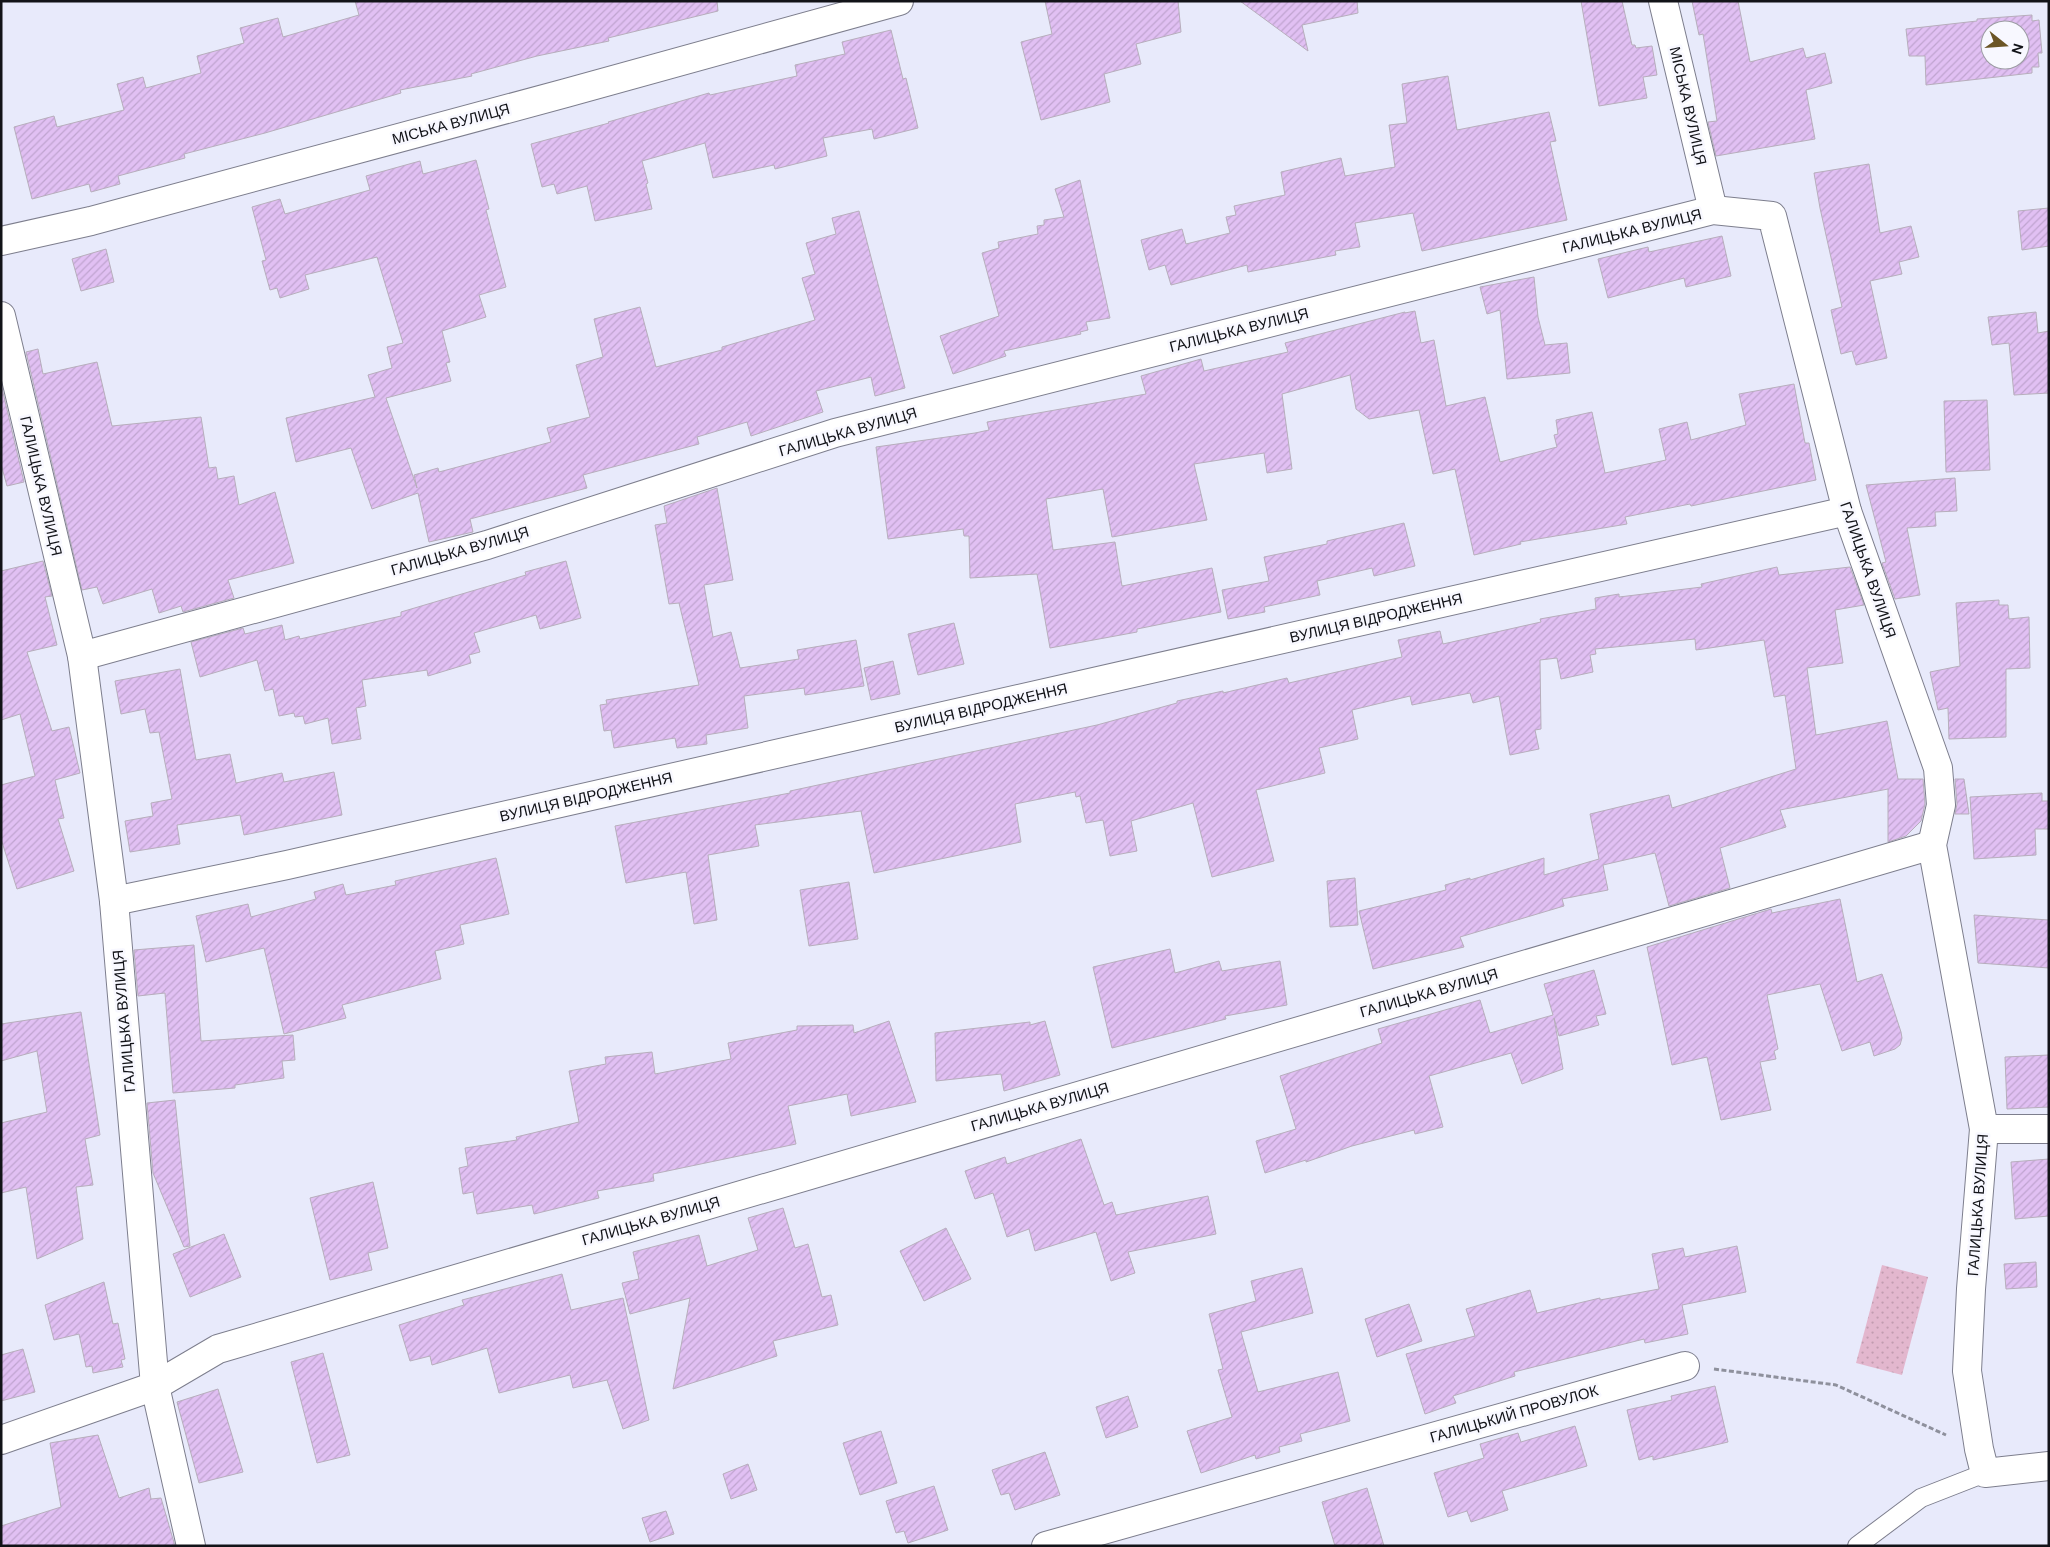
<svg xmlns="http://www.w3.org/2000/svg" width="2050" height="1547" font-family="'DM Sans',sans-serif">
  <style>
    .park { fill: url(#park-dots) }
    .building { fill: url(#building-hatch); stroke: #b7aebc; fill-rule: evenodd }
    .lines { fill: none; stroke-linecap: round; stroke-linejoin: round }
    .lane-casing { stroke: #7d7e8d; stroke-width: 20 }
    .street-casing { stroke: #7d7e8d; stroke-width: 30 }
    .path { stroke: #8e909c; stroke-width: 3; stroke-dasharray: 5 2.5; stroke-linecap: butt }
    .lane { stroke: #fff; stroke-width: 18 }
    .street { stroke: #fff; stroke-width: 28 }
    .labels { text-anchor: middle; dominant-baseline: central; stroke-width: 5; stroke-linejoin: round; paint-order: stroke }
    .street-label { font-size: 15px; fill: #121318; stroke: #f8f8ff }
  </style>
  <defs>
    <pattern id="park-dots" width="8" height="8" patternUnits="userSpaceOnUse" patternTransform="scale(1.25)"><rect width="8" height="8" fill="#e3b7ce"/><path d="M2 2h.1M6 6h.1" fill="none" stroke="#c29cb0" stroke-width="1.8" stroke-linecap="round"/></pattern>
    <pattern id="building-hatch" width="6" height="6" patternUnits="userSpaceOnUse" patternTransform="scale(1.25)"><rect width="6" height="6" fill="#e1c0f3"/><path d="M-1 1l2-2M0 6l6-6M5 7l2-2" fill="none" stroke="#c0a4d0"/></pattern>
  </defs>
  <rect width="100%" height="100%" fill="#e8eafb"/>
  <path class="park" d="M 1882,1265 L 1928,1277 L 1902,1375 L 1856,1363 Z"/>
  <g class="building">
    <path d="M 355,1 L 717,1 L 718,11 L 608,38 L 609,41 L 537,56 L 471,74 L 472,76 L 400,90 L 401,93 L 265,133 L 184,154 L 185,158 L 118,176 L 120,184 L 91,192 L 89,184 L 32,199 L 14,127 L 54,116 L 57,127 L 124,110 L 117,84 L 143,77 L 146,88 L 201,73 L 197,56 L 244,43 L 240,28 L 278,18 L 283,37 L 359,15 Z"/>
    <path d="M 1045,1 L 1178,1 L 1181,32 L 1136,44 L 1141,64 L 1104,74 L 1110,102 L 1041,120 L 1021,42 L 1052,34 Z"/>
    <path d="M 1240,1 L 1357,1 L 1358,13 L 1302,25 L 1308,51 Z"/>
    <path d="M 1581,1 L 1622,1 L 1632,45 L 1635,45 L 1636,48 L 1652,46 L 1657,75 L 1643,77 L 1647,98 L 1599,106 Z"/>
    <path d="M 1692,1 L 1738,1 L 1750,62 L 1803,48 L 1806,58 L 1825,53 L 1832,83 L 1806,90 L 1815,139 L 1716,156 L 1708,122 L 1717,121 L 1703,34 L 1699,35 Z"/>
    <path d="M 2032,15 L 2032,21 L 2039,20 L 2042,53 L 2038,53 L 2039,67 L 2032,67 L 2032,73 L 1926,85 L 1925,56 L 1909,56 L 1906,29 L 1977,21 L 1977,19 ZM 1990,30 L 2020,30 L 2020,60 L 1990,60 Z"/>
    <path d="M 891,30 L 903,79 L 906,78 L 918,128 L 874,139 L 872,129 L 823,138 L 827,156 L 775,169 L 774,165 L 713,178 L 705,143 L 642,161 L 648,183 L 646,184 L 652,209 L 595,221 L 587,186 L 557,194 L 554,184 L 542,187 L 531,144 L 609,123 L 608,122 L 709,93 L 710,95 L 797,76 L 795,65 L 845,54 L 842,42 Z"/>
    <path d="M 1448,76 L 1457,130 L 1549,112 L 1556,141 L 1550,142 L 1567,220 L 1422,251 L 1413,213 L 1355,223 L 1360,247 L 1335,251 L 1336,255 L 1248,272 L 1247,265 L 1171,285 L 1165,265 L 1149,270 L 1141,240 L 1182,229 L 1186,244 L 1230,233 L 1226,217 L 1236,215 L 1234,206 L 1285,195 L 1281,172 L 1341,158 L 1345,176 L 1395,167 L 1389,125 L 1407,123 L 1402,84 Z"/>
    <path d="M 476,160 L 489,209 L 486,210 L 506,287 L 479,295 L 486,317 L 442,331 L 450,362 L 446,363 L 451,381 L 386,398 L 417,488 L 414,475 L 438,468 L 439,472 L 551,442 L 547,428 L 590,417 L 576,365 L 603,357 L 594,319 L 640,307 L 656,367 L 722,350 L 722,347 L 815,320 L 802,278 L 815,274 L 806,243 L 836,234 L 832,218 L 859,211 L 905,388 L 875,396 L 871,377 L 816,391 L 823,412 L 751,436 L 747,422 L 697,437 L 699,444 L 583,475 L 587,488 L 470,519 L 473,532 L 429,542 L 418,493 L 372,509 L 351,448 L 296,462 L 286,418 L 375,397 L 368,375 L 392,368 L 387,347 L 403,343 L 377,257 L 305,275 L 309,289 L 280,298 L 277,288 L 270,290 L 262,261 L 266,260 L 252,207 L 280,199 L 285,214 L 370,190 L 366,176 L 420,161 L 423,174 Z"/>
    <path d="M 1869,164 L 1880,233 L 1911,226 L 1919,257 L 1899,262 L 1902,274 L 1870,281 L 1887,358 L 1856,365 L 1852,351 L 1841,354 L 1831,310 L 1842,307 L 1820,208 L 1814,173 Z"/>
    <path d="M 1080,180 L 1110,318 L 1086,322 L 1088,330 L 1080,332 L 1081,334 L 1004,351 L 1006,356 L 953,374 L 940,336 L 999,316 L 982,253 L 999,248 L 998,242 L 1038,234 L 1037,226 L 1044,225 L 1044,220 L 1064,217 L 1055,189 Z"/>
    <path d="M 2049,208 L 2049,246 L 2022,250 L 2018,211 Z"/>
    <path d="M 1722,236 L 1731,276 L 1686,287 L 1684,278 L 1608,298 L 1598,259 L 1648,247 L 1649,252 Z"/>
    <path d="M 106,249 L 114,282 L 81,291 L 72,259 Z"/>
    <path d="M 1534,277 L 1538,317 L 1545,345 L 1567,343 L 1570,373 L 1507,379 L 1500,310 L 1487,314 L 1480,287 Z"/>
    <path d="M 1415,311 L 1421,343 L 1434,340 L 1446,406 L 1485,397 L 1500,462 L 1557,447 L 1554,435 L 1558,434 L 1556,420 L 1592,412 L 1605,473 L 1666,460 L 1659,429 L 1687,422 L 1691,440 L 1746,425 L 1739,394 L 1794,384 L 1805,443 L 1809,443 L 1816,480 L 1691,506 L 1690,504 L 1625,517 L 1627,524 L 1520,542 L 1521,544 L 1474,555 L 1455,469 L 1433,474 L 1419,410 L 1369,419 L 1356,409 L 1350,375 L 1282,394 L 1292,469 L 1267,473 L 1264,453 L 1194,464 L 1207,520 L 1112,537 L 1103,489 L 1046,499 L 1053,550 L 1115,542 L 1122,586 L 1212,568 L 1221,612 L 1137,629 L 1137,632 L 1050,648 L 1037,574 L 970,578 L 969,536 L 964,536 L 963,529 L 888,539 L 876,447 L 975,433 L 989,430 L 987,422 L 1146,394 L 1141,376 L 1201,359 L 1204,371 L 1288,352 L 1285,343 L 1405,312 L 1405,313 Z"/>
    <path d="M 2036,312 L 2038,333 L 2049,331 L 2049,393 L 2014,395 L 2009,343 L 1992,345 L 1988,317 Z"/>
    <path d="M 38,349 L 43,374 L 97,362 L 112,426 L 201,417 L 209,468 L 216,467 L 218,479 L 234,476 L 239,505 L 275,492 L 294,563 L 228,580 L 234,598 L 183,612 L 181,606 L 159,613 L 152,589 L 103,604 L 97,587 L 82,590 L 26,352 Z"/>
    <path d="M 1,384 L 24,482 L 7,486 L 1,464 Z"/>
    <path d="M 1987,400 L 1990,470 L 1946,472 L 1944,401 Z"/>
    <path d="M 1955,478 L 1957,511 L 1935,512 L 1936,526 L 1907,528 L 1920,595 L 1895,599 L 1882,563 L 1886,562 L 1866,485 Z"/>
    <path d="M 717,488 L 733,580 L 704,585 L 713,637 L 731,632 L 740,668 L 799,659 L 797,650 L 856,640 L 864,686 L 805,695 L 804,688 L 744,696 L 748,728 L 706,735 L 707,744 L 677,748 L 675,738 L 614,748 L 611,730 L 604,731 L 600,705 L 607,704 L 606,700 L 699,685 L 679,603 L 669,604 L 655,525 L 667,523 L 664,506 Z"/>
    <path d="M 1404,523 L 1415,566 L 1374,576 L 1372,568 L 1317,581 L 1320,595 L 1264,607 L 1265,612 L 1228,619 L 1222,590 L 1269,581 L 1264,557 L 1327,544 L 1327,541 Z"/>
    <path d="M 43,561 L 52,596 L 45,597 L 57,645 L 27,652 L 52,731 L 69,727 L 80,773 L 55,780 L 64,818 L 58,819 L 74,871 L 17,889 L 1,839 L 1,785 L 35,776 L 20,714 L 1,720 L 1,571 Z"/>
    <path d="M 566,561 L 581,618 L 540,629 L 536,615 L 474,633 L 480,652 L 469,655 L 471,663 L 428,676 L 427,670 L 362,680 L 366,706 L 356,708 L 361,739 L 332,744 L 328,718 L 305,724 L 303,716 L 295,717 L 294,713 L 279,716 L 273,689 L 265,691 L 257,660 L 200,677 L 191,642 L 243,628 L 245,634 L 282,625 L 285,640 L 299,636 L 300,639 L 401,616 L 401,612 L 526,575 L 525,572 Z"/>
    <path d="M 1777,567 L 1779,575 L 1850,567 L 1864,605 L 1835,610 L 1843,663 L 1807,668 L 1816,735 L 1887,721 L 1898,779 L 1923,779 L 1925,804 L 1921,821 L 1906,836 L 1888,842 L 1888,789 L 1780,810 L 1786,827 L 1720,848 L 1730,888 L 1669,906 L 1655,853 L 1603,865 L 1608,890 L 1562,899 L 1564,906 L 1460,937 L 1464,947 L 1373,969 L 1359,911 L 1446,890 L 1445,885 L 1470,878 L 1470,880 L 1544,858 L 1544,875 L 1599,859 L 1590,814 L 1669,795 L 1672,808 L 1796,769 L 1785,695 L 1774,697 L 1764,640 L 1696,650 L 1695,639 L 1595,649 L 1596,654 L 1590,655 L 1593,672 L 1561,679 L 1557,658 L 1540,660 L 1541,729 L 1535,730 L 1539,749 L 1510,755 L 1499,696 L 1473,703 L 1470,693 L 1412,705 L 1410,696 L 1352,710 L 1358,739 L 1319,748 L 1325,773 L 1256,790 L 1274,861 L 1212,877 L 1193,803 L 1131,821 L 1137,851 L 1110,856 L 1103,820 L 1086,823 L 1080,796 L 1076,797 L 1075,792 L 1015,804 L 1021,842 L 874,873 L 861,811 L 755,825 L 759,846 L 708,855 L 717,920 L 694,924 L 686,872 L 626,883 L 615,826 L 790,793 L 790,791 L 1097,725 L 1177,703 L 1177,701 L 1223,691 L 1223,693 L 1287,678 L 1289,683 L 1402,657 L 1398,640 L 1440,631 L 1443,644 L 1541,622 L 1540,619 L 1596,609 L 1595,598 L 1619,594 L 1619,597 L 1702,587 L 1701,584 Z"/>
    <path d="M 1999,600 L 1999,605 L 2008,605 L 2009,619 L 2029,617 L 2030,668 L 2006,669 L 2006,737 L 1949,739 L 1948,708 L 1938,710 L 1930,672 L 1960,666 L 1956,603 Z"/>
    <path d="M 954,623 L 964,664 L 918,675 L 908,634 Z"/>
    <path d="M 893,661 L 900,694 L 871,700 L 864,668 Z"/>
    <path d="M 180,669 L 196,760 L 230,754 L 236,783 L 282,773 L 284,782 L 334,772 L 342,815 L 244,835 L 240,815 L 177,825 L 180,844 L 130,852 L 125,821 L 153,816 L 151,803 L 172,799 L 159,732 L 150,733 L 145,709 L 121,714 L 115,681 Z"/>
    <path d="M 1955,779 L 1964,779 L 1969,814 L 1955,814 L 1957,804 Z"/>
    <path d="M 2042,793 L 2042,801 L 2049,801 L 2049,829 L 2035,829 L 2036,855 L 1974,859 L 1970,797 Z"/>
    <path d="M 496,858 L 509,914 L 460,925 L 464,944 L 435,951 L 441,979 L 342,1005 L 346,1018 L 284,1034 L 264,948 L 206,962 L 196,916 L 248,904 L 251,917 L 316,899 L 314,892 L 343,884 L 346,895 L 396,885 L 395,881 Z"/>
    <path d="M 1355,878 L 1358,925 L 1330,927 L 1327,881 Z"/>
    <path d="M 849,882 L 858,939 L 809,946 L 800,890 Z"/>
    <path d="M 1840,899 L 1857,982 L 1882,974 L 1901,1032 L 1902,1038 L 1900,1045 L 1895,1049 L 1874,1056 L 1870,1042 L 1842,1051 L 1820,984 L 1767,995 L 1778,1049 L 1774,1051 L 1776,1059 L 1760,1062 L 1771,1110 L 1721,1120 L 1707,1057 L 1672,1065 L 1647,947 L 1771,909 L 1772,913 Z"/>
    <path d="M 1974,915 L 2049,920 L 2049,968 L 1978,963 Z"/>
    <path d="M 194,945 L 201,1041 L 293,1035 L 295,1060 L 282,1061 L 284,1078 L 235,1085 L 235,1088 L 173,1093 L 165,993 L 138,996 L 134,950 Z"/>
    <path d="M 1170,949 L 1175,973 L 1219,961 L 1222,971 L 1280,961 L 1287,1005 L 1225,1016 L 1226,1019 L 1112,1048 L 1093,967 Z"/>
    <path d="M 1594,970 L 1606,1014 L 1596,1016 L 1599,1025 L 1559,1036 L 1554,1018 L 1563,1069 L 1522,1084 L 1511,1053 L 1429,1076 L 1443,1127 L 1415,1134 L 1414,1130 L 1352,1146 L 1306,1162 L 1306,1160 L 1265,1173 L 1256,1141 L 1296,1129 L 1280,1076 L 1382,1043 L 1378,1029 L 1480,1000 L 1490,1033 L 1553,1015 L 1544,984 Z"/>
    <path d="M 81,1012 L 100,1135 L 85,1139 L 93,1185 L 76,1187 L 83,1239 L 37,1259 L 26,1187 L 1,1193 L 1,1123 L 47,1112 L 37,1051 L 1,1061 L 1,1024 Z"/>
    <path d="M 889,1021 L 916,1102 L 851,1116 L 847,1094 L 788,1106 L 796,1144 L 653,1174 L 654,1181 L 597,1191 L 599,1198 L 534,1214 L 532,1205 L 477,1214 L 473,1192 L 463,1194 L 459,1168 L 468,1166 L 465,1148 L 517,1140 L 516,1137 L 579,1122 L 569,1071 L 606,1064 L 605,1057 L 652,1052 L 655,1074 L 731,1059 L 728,1043 L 797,1030 L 797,1026 L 853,1025 L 854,1033 Z"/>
    <path d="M 1045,1021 L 1060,1075 L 1004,1091 L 1001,1074 L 936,1081 L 935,1033 L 1030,1022 L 1030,1025 Z"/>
    <path d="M 2049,1055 L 2049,1107 L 2007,1109 L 2005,1057 Z"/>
    <path d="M 175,1100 L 190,1246 L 184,1247 L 153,1173 L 147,1103 Z"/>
    <path d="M 1081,1139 L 1104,1205 L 1112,1202 L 1116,1215 L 1208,1196 L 1216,1234 L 1128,1252 L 1135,1273 L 1111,1281 L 1096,1232 L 1035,1251 L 1029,1229 L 1007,1237 L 993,1193 L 975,1199 L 965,1171 L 1005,1157 L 1007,1164 Z"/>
    <path d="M 2049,1159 L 2049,1216 L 2015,1219 L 2011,1162 Z"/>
    <path d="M 373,1182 L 388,1248 L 368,1253 L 372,1270 L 330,1280 L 310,1198 Z"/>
    <path d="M 783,1208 L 795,1248 L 808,1244 L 822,1297 L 831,1295 L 838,1325 L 773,1341 L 777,1356 L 673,1389 L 690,1298 L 630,1314 L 622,1283 L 639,1279 L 633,1252 L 699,1235 L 707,1266 L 758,1250 L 748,1218 Z"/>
    <path d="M 946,1228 L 971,1279 L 924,1301 L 900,1251 Z"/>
    <path d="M 224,1234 L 241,1277 L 190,1297 L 173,1254 Z"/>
    <path d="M 1737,1246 L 1746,1292 L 1682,1305 L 1688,1334 L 1645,1343 L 1644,1339 L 1514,1372 L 1515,1376 L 1453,1396 L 1456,1403 L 1425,1414 L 1406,1354 L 1475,1336 L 1466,1309 L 1530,1290 L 1537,1313 L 1600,1298 L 1600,1300 L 1659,1289 L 1652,1254 L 1683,1248 L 1685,1257 Z"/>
    <path d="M 2036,1262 L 2037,1287 L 2006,1289 L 2004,1264 Z"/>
    <path d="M 1302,1268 L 1313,1313 L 1241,1332 L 1258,1392 L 1338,1372 L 1350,1421 L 1300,1434 L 1302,1441 L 1279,1447 L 1280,1452 L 1256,1459 L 1255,1455 L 1201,1473 L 1187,1431 L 1232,1417 L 1218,1370 L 1223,1369 L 1209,1314 L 1256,1301 L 1251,1281 Z"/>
    <path d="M 562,1274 L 571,1310 L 623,1298 L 649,1420 L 623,1429 L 607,1380 L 573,1388 L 570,1375 L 499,1393 L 487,1348 L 432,1365 L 430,1356 L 410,1361 L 399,1325 L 464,1305 L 462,1300 Z"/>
    <path d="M 104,1282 L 113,1324 L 118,1323 L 125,1359 L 121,1360 L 123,1367 L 93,1373 L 92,1366 L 86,1367 L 79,1334 L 54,1340 L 45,1305 Z"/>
    <path d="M 1409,1304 L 1422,1341 L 1377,1357 L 1365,1319 Z"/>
    <path d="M 23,1349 L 35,1392 L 1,1401 L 1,1355 Z"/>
    <path d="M 323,1353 L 350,1455 L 317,1463 L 291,1362 Z"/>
    <path d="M 1715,1386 L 1728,1442 L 1653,1460 L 1653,1456 L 1639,1460 L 1627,1410 L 1672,1400 L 1671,1396 Z"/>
    <path d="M 218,1389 L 243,1472 L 199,1483 L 177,1402 Z"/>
    <path d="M 1128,1396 L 1138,1427 L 1106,1438 L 1096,1407 Z"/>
    <path d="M 1575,1426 L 1587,1466 L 1502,1491 L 1508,1510 L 1471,1522 L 1467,1511 L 1448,1517 L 1434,1473 L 1484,1458 L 1480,1444 L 1518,1433 L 1521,1442 Z"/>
    <path d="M 881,1431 L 897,1483 L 860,1495 L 843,1443 Z"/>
    <path d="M 98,1435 L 119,1498 L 149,1488 L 151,1499 L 161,1498 L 175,1546 L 1,1546 L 1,1526 L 61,1507 L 50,1443 Z"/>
    <path d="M 1045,1452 L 1060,1495 L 1015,1510 L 1009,1493 L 1001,1495 L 992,1470 Z"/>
    <path d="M 748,1464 L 757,1490 L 731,1499 L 723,1474 Z"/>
    <path d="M 934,1486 L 948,1530 L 908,1543 L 904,1531 L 896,1533 L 886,1501 Z"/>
    <path d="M 1367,1488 L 1384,1546 L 1335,1546 L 1322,1502 Z"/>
    <path d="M 666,1511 L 674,1534 L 650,1542 L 642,1518 Z"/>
  </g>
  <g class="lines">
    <defs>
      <path id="lane" d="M 1857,1546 L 1921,1498 L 1985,1473"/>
      <g id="street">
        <path d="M 1663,1 L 1713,210"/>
        <path d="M 1,241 L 91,221 L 566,93 L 899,1"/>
        <path d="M 1,316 L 82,656 L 114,901 L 155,1386 L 191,1546"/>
        <path d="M 82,656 L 487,545 L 835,433 L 1713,210 L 1772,216 L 1847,511 L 1938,768 L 1941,805 L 1932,845 L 1984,1129 L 1971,1289 L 1967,1371 L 1979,1449 L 1985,1473 L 2049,1466"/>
        <path d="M 114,901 L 287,865 L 1847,511"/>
        <path d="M 1984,1129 L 2049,1129"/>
        <path d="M 1,1440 L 155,1386 L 218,1349 L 1932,845"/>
        <path d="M 1046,1546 L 1685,1366"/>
      </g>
    </defs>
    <use href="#lane" class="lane-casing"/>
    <use href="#street" class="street-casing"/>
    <path class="path" d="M 1714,1369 L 1836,1385 L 1946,1435"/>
    <use href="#lane" class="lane"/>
    <use href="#street" class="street"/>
  </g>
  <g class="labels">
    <g class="street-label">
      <text transform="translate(1688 106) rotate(77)">МІСЬКА ВУЛИЦЯ</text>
      <text transform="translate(451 124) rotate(-15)">МІСЬКА ВУЛИЦЯ</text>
      <text transform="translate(1632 231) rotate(-14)">ГАЛИЦЬКА ВУЛИЦЯ</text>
      <text transform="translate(1239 330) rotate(-14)">ГАЛИЦЬКА ВУЛИЦЯ</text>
      <text transform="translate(848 432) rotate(-16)">ГАЛИЦЬКА ВУЛИЦЯ</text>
      <text transform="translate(41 486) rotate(77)">ГАЛИЦЬКА ВУЛИЦЯ</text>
      <text transform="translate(460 551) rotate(-16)">ГАЛИЦЬКА ВУЛИЦЯ</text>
      <text transform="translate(1868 570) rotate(71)">ГАЛИЦЬКА ВУЛИЦЯ</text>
      <text transform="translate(1376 618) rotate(-13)">ВУЛИЦЯ ВІДРОДЖЕННЯ</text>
      <text transform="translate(981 708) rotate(-13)">ВУЛИЦЯ ВІДРОДЖЕННЯ</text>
      <text transform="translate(586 797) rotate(-13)">ВУЛИЦЯ ВІДРОДЖЕННЯ</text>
      <text transform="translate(1429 993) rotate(-16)">ГАЛИЦЬКА ВУЛИЦЯ</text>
      <text transform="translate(124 1021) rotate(-95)">ГАЛИЦЬКА ВУЛИЦЯ</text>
      <text transform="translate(1040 1107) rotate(-16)">ГАЛИЦЬКА ВУЛИЦЯ</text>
      <text transform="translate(1978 1205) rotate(-86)">ГАЛИЦЬКА ВУЛИЦЯ</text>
      <text transform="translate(651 1221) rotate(-16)">ГАЛИЦЬКА ВУЛИЦЯ</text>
      <text transform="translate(1514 1414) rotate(-16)">ГАЛИЦЬКИЙ ПРОВУЛОК</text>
    </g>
  </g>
  <rect width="2050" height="1547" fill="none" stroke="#121318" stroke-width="5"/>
  <g transform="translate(2005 45) rotate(107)"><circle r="24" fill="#f8f8ff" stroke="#9c9ca3"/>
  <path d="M0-4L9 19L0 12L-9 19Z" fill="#6b5525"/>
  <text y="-8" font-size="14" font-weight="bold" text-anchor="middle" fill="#121318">N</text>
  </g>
</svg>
